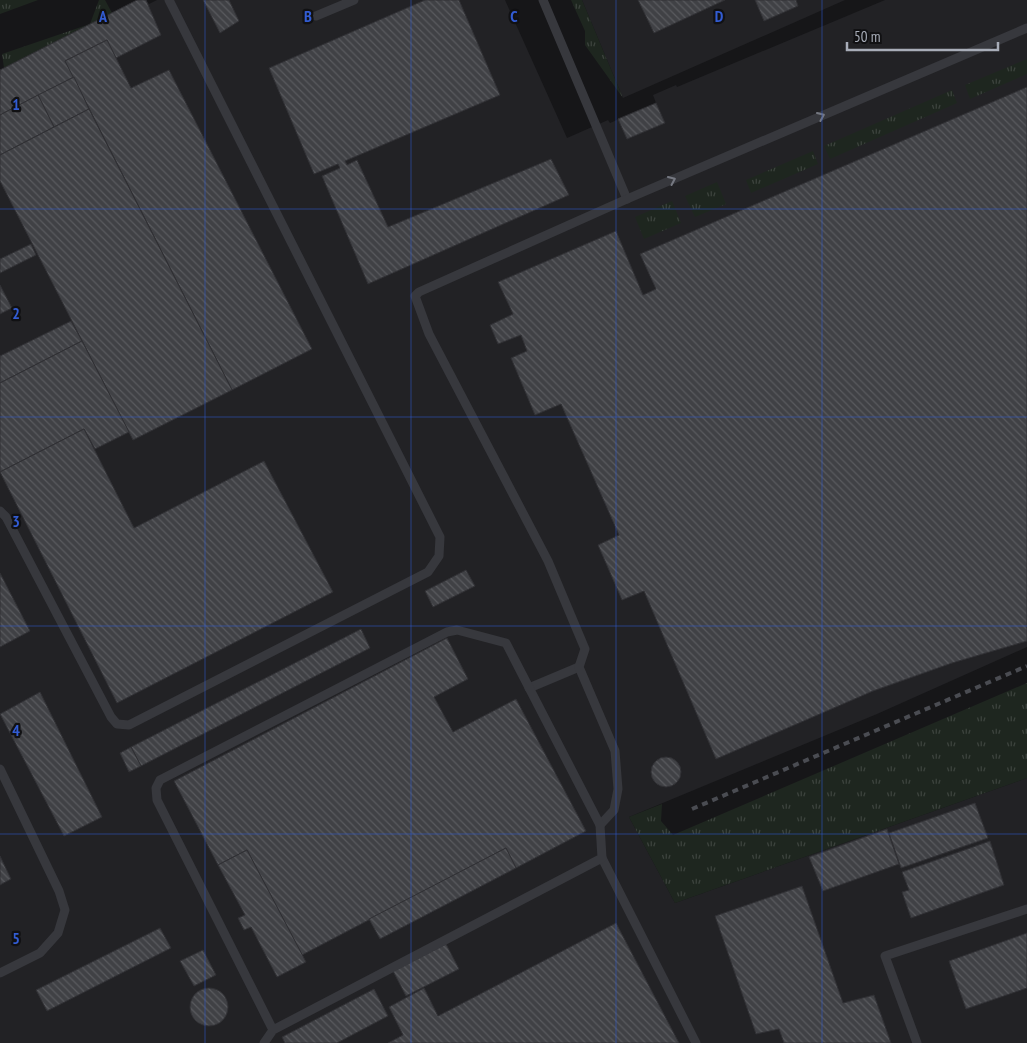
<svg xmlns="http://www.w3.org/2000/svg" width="1027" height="1043" font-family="'PT Sans Narrow',sans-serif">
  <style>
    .built { fill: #222225 }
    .grass { fill: url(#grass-tufts) }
    .building { fill: url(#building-back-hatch); stroke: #303034 }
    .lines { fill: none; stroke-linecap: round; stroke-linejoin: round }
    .service { stroke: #37383d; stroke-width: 9 }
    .rail { stroke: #4a4c52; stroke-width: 4; stroke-dasharray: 6 5; stroke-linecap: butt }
    .oneway { stroke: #757881 }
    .grid { fill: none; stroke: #325cd3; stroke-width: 1; stroke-opacity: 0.55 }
    .grid-label { font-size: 16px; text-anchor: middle; font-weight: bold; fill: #325cd3; stroke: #111113; stroke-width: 4.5; stroke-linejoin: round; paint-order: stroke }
  </style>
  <defs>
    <pattern id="grass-tufts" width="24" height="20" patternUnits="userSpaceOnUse" patternTransform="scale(1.25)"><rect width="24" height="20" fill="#1e261f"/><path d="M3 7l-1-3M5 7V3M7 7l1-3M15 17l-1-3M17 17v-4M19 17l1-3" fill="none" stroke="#3c433d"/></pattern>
    <pattern id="building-back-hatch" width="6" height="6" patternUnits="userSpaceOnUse" patternTransform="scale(1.25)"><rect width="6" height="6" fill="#404145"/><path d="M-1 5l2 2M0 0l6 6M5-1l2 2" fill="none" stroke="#595a5e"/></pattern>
  </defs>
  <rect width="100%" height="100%" fill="#161618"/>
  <g class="built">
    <path d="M 137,0 L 146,0 L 149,4 L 157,0 L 505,0 L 567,138 L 608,120 L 610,123 L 656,103 L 653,95 L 676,85 L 677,87 L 885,0 L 1027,0 L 1027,647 L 877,714 L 629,817 L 675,903 L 1027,778 L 1027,1043 L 0,1043 L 0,70 Z"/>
    <path d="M 582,0 L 845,0 L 623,98 Z"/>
  </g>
  <g class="grass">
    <path d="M 0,0 L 38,0 L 0,14 Z"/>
    <path d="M 99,0 L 105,0 L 112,13 L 4,68 L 2,54 L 90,24 Z"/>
    <path d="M 571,0 L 582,0 L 623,98 L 585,45 L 585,31 Z"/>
    <path d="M 1027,59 L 1027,74 L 970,99 L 965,85 Z"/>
    <path d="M 952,90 L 957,103 L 830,159 L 824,146 Z"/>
    <path d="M 813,151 L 818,164 L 751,193 L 746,180 Z"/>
    <path d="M 717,182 L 726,204 L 695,217 L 685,196 Z"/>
    <path d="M 672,201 L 681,223 L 644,239 L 635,217 Z"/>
    <path d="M 1027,683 L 1027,778 L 675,903 L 629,817 L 662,804 L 661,821 L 673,835 Z"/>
  </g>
  <g class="building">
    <path d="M 137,0 L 146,0 L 161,35 L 116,58 L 107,40 L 65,61 L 74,77 L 0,115 L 0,70 Z"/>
    <path d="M 203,0 L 229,0 L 239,21 L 220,33 Z"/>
    <path d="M 425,0 L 459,0 L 500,95 L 345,161 L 347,165 L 357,160 L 388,227 L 551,159 L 569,195 L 368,284 L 322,176 L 340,168 L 338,164 L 314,174 L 269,68 Z"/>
    <path d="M 638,0 L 725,0 L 654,33 Z"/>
    <path d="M 755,0 L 796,0 L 798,6 L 764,21 Z"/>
    <path d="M 107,40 L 131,88 L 169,70 L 312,349 L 232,390 L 65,61 Z"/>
    <path d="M 74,77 L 89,109 L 54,127 L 38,95 Z"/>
    <path d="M 1027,87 L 1027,641 L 952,663 L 873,691 L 716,759 L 644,591 L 622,600 L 598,545 L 619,535 L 561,404 L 535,415 L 511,358 L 527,351 L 521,335 L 498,344 L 490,325 L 513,314 L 498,282 L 616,231 L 643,295 L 656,289 L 640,254 Z"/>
    <path d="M 38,95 L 54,127 L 0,155 L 0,115 Z"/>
    <path d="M 656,103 L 665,123 L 627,139 L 618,119 Z"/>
    <path d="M 89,109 L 232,390 L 133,440 L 0,181 L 0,155 Z"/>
    <path d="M 31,244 L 36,255 L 0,273 L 0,259 Z"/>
    <path d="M 0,285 L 12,308 L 0,314 Z"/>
    <path d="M 71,321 L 82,341 L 0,383 L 0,356 Z"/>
    <path d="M 82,341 L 129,432 L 95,449 L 84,429 L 0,472 L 0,383 Z"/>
    <path d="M 84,429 L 134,528 L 264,461 L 333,592 L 117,703 L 0,472 Z"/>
    <path d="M 466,570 L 475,586 L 433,607 L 425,591 Z"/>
    <path d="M 0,573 L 30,631 L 0,647 Z"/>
    <path d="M 361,629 L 370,648 L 141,766 L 131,747 Z"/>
    <path d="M 447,638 L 468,679 L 434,697 L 453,732 L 516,699 L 586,831 L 516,868 L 506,848 L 302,955 L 247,850 L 218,865 L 174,781 Z"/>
    <path d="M 40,692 L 102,817 L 64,836 L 0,714 Z"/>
    <path d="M 131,747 L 141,766 L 129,772 L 120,753 Z"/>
    <circle cx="666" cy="772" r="15"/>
    <path d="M 975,803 L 988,838 L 901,868 L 889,833 Z"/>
    <path d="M 887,829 L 899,864 L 823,891 L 809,857 Z"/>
    <path d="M 990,841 L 1004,885 L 911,918 L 902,892 L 909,890 L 902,872 Z"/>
    <path d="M 506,848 L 516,868 L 380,939 L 369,919 Z"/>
    <path d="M 247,850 L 306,962 L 277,977 L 251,927 L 244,930 L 238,918 L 245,915 L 218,865 Z"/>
    <path d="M 0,856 L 11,879 L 0,885 Z"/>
    <path d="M 802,886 L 843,1003 L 874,995 L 891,1043 L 784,1043 L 779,1029 L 756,1034 L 715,916 Z"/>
    <path d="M 616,923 L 679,1043 L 388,1043 L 403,1035 L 389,1007 L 424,988 L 438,1016 Z"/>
    <path d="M 160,928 L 171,948 L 47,1011 L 36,990 Z"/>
    <path d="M 1027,933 L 1027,988 L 966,1009 L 949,961 Z"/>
    <path d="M 446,944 L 459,969 L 406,996 L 393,971 Z"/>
    <path d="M 203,950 L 216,975 L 194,986 L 180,961 Z"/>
    <circle cx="209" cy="1007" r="19"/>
    <path d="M 374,989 L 388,1016 L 337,1043 L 285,1043 L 282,1037 Z"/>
  </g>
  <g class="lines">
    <g class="service">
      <path d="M 543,0 L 627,199"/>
      <path d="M 316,16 L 354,0"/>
      <path d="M 0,511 L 6,517 L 111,717 L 117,724 L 129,725 L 428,572 L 439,556 L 440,537 L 169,0"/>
      <path d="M 529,688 L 579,667"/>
      <path d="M 0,769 L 59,891 L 65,910 L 58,933 L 40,953 L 0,973"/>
      <path d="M 600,825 L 614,810 L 618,789 L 615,751 L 579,667 L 585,649 L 548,561 L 429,334 L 415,296 L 419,292 L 627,199 L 1027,28"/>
      <path d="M 602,858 L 696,1043"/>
      <path d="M 264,1043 L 273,1030 L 602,858 L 600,825 L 506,643 L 457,630 L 447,632 L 160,780 L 156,788 L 157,800 L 273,1030"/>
      <path d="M 917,1043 L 885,956 L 1027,909"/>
    </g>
    <path class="rail" d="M 692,809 L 1027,666"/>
  </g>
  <defs><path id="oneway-chevron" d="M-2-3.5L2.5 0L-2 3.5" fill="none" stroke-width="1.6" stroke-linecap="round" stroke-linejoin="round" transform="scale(1.25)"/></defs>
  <g class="oneway">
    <use href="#oneway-chevron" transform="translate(821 116) rotate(-23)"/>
    <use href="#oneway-chevron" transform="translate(672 180) rotate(-24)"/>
  </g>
  <path class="grid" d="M 205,0 L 205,1043M 411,0 L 411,1043M 616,0 L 616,1043M 822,0 L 822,1043M 0,209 L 1027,209M 0,417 L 1027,417M 0,626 L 1027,626M 0,834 L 1027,834"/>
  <g class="grid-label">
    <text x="103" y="22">A</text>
    <text x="308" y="22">B</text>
    <text x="514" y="22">C</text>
    <text x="719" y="22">D</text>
    <text x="16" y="110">1</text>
    <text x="16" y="319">2</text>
    <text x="16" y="527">3</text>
    <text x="16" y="736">4</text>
    <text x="16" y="944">5</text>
  </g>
  <path d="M847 42v8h151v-8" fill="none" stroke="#a8adb8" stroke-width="2.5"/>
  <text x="854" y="42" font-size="15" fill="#a8adb8" stroke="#111113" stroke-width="4" paint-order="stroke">50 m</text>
</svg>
